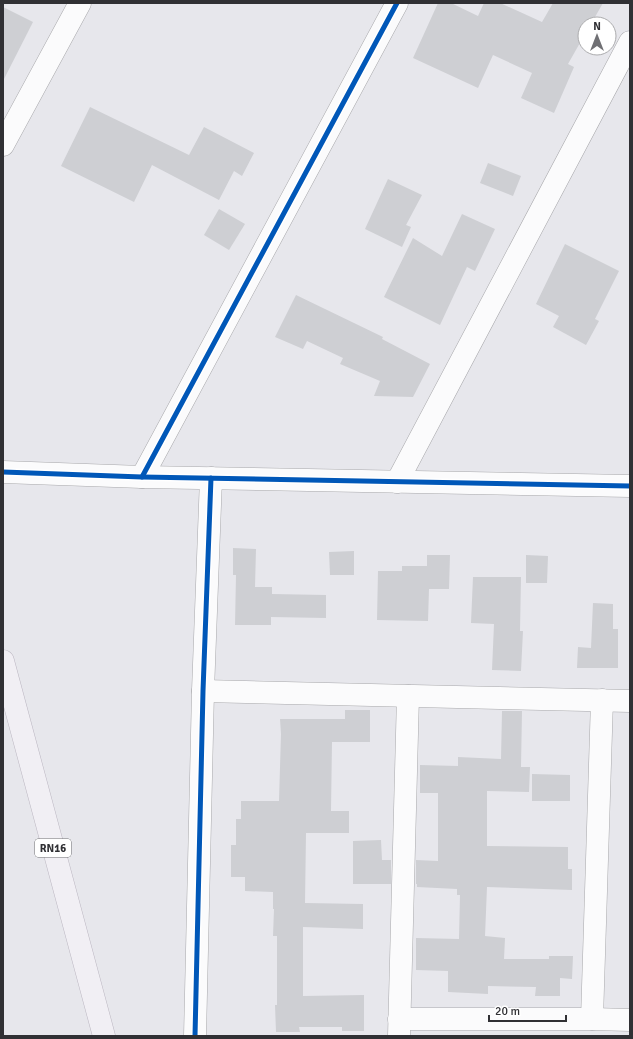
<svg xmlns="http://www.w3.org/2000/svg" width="633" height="1039" font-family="Signika,sans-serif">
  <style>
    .building { fill: #cecfd3 }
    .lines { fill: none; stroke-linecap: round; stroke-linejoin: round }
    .minor-casing { stroke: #a8a8ab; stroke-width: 23 }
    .major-casing { stroke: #bbb6c1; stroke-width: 23 }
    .minor { stroke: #fbfbfc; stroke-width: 22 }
    .major { stroke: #f1eff4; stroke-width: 22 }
    .cycleway-casing { stroke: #fff; stroke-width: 8 }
    .cycleway { stroke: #0057b8; stroke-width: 5 }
    .labels { text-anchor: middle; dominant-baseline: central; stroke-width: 4; stroke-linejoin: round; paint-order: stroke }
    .shield { fill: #fff; stroke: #6e6e71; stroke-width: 1 }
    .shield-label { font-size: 11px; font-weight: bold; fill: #303034 }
  </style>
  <rect width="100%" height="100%" fill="#e7e7ec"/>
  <g class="building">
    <path d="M 438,3 L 451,3 L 478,16 L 484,3 L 500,3 L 542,22 L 553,3 L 603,3 L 591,24 L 585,24 L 585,34 L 568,64 L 574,67 L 554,113 L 521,98 L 532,73 L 493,55 L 478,88 L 413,58 Z"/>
    <path d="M 3,7 L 33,22 L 3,81 Z"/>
    <path d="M 90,107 L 189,155 L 204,127 L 254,153 L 242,176 L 234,171 L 219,200 L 152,165 L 134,202 L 61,166 Z"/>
    <path d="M 488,163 L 521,176 L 513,196 L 480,183 Z"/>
    <path d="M 388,179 L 422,195 L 406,225 L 411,227 L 402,247 L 365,229 Z"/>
    <path d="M 219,209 L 245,224 L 229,250 L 204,235 Z"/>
    <path d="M 462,214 L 495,229 L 475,271 L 467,267 L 440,325 L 384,297 L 413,238 L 442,256 Z"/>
    <path d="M 565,244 L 619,271 L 595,319 L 599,321 L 586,345 L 553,327 L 559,316 L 536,304 Z"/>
    <path d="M 296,295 L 383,337 L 382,339 L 430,364 L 413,397 L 374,396 L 380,381 L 340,364 L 343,358 L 307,341 L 303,349 L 275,337 Z"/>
    <path d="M 233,548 L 256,549 L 255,587 L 272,587 L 272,594 L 326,595 L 326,618 L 271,617 L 271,625 L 235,625 L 236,575 L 233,575 Z"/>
    <path d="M 354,551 L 354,575 L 330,575 L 329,552 Z"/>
    <path d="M 427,555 L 450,555 L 449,589 L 429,589 L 428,621 L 377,620 L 378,571 L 402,571 L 402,566 L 427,566 Z"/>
    <path d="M 526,555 L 548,556 L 547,583 L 526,583 Z"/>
    <path d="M 473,577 L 521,577 L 520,631 L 523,631 L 521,671 L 492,670 L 494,624 L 471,623 Z"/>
    <path d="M 593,603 L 613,604 L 613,629 L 618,629 L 618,668 L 577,668 L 578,647 L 591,648 Z"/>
    <path d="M 345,710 L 370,710 L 370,742 L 332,742 L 331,811 L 349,811 L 349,833 L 306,833 L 305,903 L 363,904 L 363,929 L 303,927 L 303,996 L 364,995 L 364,1031 L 342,1031 L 342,1027 L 299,1027 L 300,1032 L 276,1032 L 275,1005 L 277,1005 L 277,936 L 273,936 L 274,909 L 273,909 L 273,892 L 245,891 L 245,877 L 231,877 L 231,845 L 236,845 L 236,819 L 241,819 L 241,801 L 279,801 L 281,734 L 280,719 L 345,719 Z"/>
    <path d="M 502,711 L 522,711 L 521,767 L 530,767 L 529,792 L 487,791 L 487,846 L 568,847 L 568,869 L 572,869 L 572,890 L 487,887 L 485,936 L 505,938 L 504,959 L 549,959 L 549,956 L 573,956 L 572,979 L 560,978 L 560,996 L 535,996 L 536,987 L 488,986 L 488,994 L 448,992 L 448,971 L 416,970 L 416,938 L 459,939 L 460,895 L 457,895 L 457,889 L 417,887 L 417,884 L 416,884 L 416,860 L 438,861 L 438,793 L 420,793 L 420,765 L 458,766 L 458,757 L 501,759 Z"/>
    <path d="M 532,774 L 570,775 L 570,801 L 532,801 Z"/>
    <path d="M 381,840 L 382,860 L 391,860 L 391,884 L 353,884 L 353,841 Z"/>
  </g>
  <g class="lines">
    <defs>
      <g id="minor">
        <path d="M 3,145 L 80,3"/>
        <path d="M 3,472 L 142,477 L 630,486"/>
        <path d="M 142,477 L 397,3"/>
        <path d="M 397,482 L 630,42"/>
        <path d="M 203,691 L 630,701"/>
        <path d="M 399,1019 L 592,1019 L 630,1020"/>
        <path d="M 592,1019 L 602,700"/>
        <path d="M 195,1036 L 203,691 L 211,478"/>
        <path d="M 399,1036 L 408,696"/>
      </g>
      <path id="major" d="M 3,661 L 104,1036"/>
    </defs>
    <use href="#minor" class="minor-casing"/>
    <use href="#major" class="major-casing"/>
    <use href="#minor" class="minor"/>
    <use href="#major" class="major"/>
    <defs>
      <g id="cycleway">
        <path d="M 3,472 L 142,477 L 630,486"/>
        <path d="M 142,477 L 397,3"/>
        <path d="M 195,1036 L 203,691 L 211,478"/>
      </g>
    </defs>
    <use href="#cycleway" class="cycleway-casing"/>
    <use href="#cycleway" class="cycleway"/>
  </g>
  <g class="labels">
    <rect class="shield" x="35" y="839" width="36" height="18" rx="3"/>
    <g class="shield-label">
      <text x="53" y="848">RN16</text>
    </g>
  </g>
  <rect width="633" height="1039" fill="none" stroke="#303034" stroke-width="8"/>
  <g transform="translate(597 36)"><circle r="19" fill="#ffffff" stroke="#acacae"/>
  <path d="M0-3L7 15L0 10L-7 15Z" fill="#707074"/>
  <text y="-6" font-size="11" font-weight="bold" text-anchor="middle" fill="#303034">N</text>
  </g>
  <path d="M489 1015v6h77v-6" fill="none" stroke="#303034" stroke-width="2"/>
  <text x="495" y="1015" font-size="12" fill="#303034" stroke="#ffffff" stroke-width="3" paint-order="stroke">20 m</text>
</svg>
